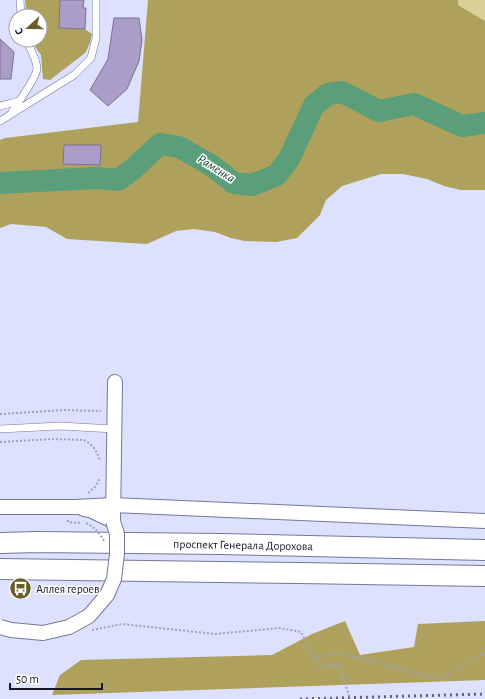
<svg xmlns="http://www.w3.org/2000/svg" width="485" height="699" font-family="'Alegreya Sans',sans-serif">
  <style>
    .green { fill: #dad09a }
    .forest { fill: #aea15c }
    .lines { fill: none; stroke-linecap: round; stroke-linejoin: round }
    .river { stroke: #5a9f79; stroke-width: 22 }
    .building { fill: #aa9dc8; stroke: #7c6f98 }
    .service-casing { stroke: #7277a0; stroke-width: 8 }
    .minor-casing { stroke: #7277a0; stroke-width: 16 }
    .secondary-casing { stroke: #7277a0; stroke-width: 22 }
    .path { stroke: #9fa2ba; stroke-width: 2; stroke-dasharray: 2 2; stroke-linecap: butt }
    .service { stroke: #fff; stroke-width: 7 }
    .minor { stroke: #fff; stroke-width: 14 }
    .secondary { stroke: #fff; stroke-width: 20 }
    .rail { stroke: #606276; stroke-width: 3; stroke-dasharray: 2 4; stroke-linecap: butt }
    .minor-bridge-casing { stroke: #7277a0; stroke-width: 16; stroke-linecap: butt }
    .path-bridge { stroke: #9fa2ba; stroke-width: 2; stroke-dasharray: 2 2; stroke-linecap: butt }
    .minor-bridge { stroke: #fff; stroke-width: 14 }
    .labels { text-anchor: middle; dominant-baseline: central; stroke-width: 3; stroke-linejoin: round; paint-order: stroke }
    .street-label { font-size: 12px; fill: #161727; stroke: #fff }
    .poi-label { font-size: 12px; fill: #161727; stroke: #fff; text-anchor: start }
    .water-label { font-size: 13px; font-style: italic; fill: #053f26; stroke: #fff }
  </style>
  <rect width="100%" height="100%" fill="#dde1fd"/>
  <path class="green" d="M 458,0 L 485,0 L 485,21 L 458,5 Z"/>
  <g class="forest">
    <path d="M 25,0 L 60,0 L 59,28 L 85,29 L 92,34 L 90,43 L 85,53 L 50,80 L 43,79 L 41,55 L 36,48 L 31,40 L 40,40 L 40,16 L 27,16 Z"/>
    <path d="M 148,0 L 458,0 L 458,5 L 485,21 L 485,190 L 461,190 L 444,186 L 427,179 L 403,174 L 381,174 L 342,186 L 326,200 L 320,215 L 297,238 L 276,242 L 245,241 L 231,238 L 215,232 L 194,229 L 176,231 L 147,244 L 67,239 L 46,227 L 11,224 L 0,228 L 0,140 L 5,138 L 138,122 Z"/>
    <path d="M 345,621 L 360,655 L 414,647 L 418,624 L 485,621 L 485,680 L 52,695 L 60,675 L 81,660 L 272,655 L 312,634 Z"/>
  </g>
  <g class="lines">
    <path class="river" d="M 0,183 L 95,178 L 118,180 L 132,170 L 160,144 L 179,147 L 211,165 L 234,183 L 252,185 L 277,175 L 289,159 L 314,105 L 328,94 L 342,92 L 379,111 L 414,104 L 462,126 L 485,123"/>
  </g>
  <g class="building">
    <path d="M 60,0 L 84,0 L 83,8 L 86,8 L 85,29 L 59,28 Z"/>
    <path d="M 114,18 L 139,18 L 142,40 L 139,61 L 127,89 L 108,106 L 90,90 L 108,59 Z"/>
    <path d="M 0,39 L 14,52 L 11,79 L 0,79 Z"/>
    <path d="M 64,145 L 101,145 L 100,165 L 63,164 Z"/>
  </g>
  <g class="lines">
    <defs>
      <g id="service">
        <path d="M 20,0 L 21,16"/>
        <path d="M 0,106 L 19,101"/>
        <path d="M 12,112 C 18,102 36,79 37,69 C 37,59 30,48 26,40"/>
        <path d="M 0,121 L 74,75 L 91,58 L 96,38 L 96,0"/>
        <path d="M 0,429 L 60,426 L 114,429"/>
      </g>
      <g id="minor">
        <path d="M 0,507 L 75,507 L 113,505 L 485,521"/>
        <path d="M 84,509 L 90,510 L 113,521 L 115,382"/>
      </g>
      <g id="secondary">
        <path d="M 0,543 L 37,542 L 221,544 L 485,550"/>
        <path d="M 0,569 L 299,573 L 485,576"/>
      </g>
    </defs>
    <use href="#service" class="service-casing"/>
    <use href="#minor" class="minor-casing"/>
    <use href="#secondary" class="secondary-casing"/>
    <g class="path">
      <path d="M 0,414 L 65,410 L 101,411"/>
      <path d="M 0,442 L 54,439 L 84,440 L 90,444 L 95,449 L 100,460"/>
      <path d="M 88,493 L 95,487 L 100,478"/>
      <path d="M 68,520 L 68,522 L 82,523"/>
      <path d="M 92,630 L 122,624 L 215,634 L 280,628 L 301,632 L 318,667 L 339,664"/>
      <path d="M 314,659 L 335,652 L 439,679 L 485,653"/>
    </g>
    <use href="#service" class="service"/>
    <use href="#minor" class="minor"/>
    <use href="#secondary" class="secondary"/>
    <path class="rail" d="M 300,699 L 485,694"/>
    <defs>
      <path id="minor-bridge" d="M 0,627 L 11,630 L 43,633 L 69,627 L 89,616 L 107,595 L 114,579 L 117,554 L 117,534 L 113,521"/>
    </defs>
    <use href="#minor-bridge" class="minor-bridge-casing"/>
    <g class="path-bridge">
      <path d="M 86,523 C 95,527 99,533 104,541"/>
      <path d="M 339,664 L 350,699"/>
    </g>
    <use href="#minor-bridge" class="minor-bridge"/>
  </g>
  <defs>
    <symbol id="bus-disc" viewBox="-11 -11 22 22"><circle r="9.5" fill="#695f2b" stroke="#fff"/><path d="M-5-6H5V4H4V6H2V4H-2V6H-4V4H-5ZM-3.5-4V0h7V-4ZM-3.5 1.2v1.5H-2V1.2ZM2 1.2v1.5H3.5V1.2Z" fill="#fff"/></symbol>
  </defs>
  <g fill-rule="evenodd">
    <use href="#bus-disc" x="8" y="576" width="25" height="25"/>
  </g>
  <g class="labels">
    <g class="street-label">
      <text transform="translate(243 545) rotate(1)">проспект Генерала Дорохова</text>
    </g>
    <g class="poi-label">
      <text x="36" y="589">Аллея героев</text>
    </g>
    <g class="water-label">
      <text transform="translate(216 169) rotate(32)">Раменка</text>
    </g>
  </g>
  <g transform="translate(28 28) rotate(249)"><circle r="19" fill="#ffffff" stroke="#a2a2a9"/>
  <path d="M0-3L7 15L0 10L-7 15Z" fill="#695f2b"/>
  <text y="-6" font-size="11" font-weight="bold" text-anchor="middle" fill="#161727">С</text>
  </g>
  <path d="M10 683v6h92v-6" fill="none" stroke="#161727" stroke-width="2"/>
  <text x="16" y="683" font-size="12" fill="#161727" stroke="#ffffff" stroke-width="3" paint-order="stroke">50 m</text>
</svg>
